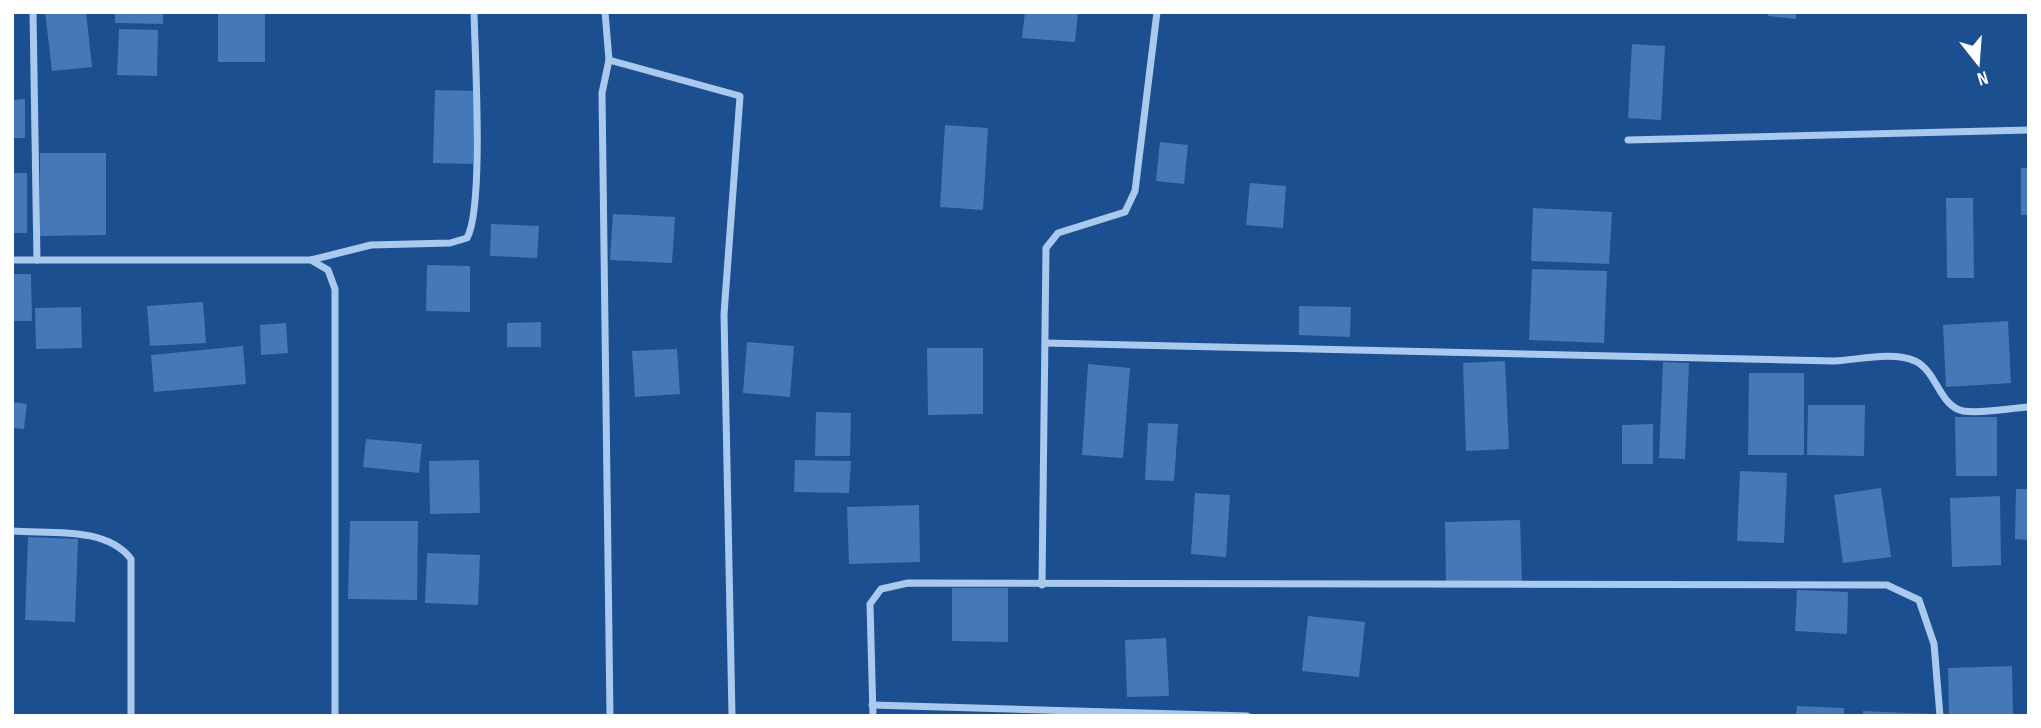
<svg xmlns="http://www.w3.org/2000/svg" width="2041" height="728" font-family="'Sofia Sans Condensed',sans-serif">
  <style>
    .building { fill: #4478b7 }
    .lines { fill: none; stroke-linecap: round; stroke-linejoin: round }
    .minor { stroke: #a9c9ee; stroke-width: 7 }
  </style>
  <rect width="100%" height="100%" fill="#1b4f8f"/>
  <g class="building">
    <path d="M 45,12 L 86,12 L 92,67 L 52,71 Z"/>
    <path d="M 115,12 L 163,12 L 163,24 L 115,23 Z"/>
    <rect x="218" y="12" width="47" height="50"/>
    <path d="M 1025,12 L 1078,12 L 1075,42 L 1022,38 Z"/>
    <path d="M 1768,12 L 1796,12 L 1796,19 L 1768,16 Z"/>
    <path d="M 119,29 L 158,30 L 157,76 L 117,75 Z"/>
    <path d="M 1632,44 L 1665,46 L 1661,120 L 1628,118 Z"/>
    <path d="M 435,90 L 475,91 L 473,164 L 433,163 Z"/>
    <path d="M 25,99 L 25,138 L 12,138 L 12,100 Z"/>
    <path d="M 945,125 L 988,128 L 983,210 L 940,207 Z"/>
    <path d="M 1160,142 L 1188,145 L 1184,184 L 1156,181 Z"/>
    <path d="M 40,153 L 106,153 L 106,235 L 40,236 Z"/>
    <rect x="2021" y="168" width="8" height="47"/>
    <rect x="12" y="173" width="15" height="60"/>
    <path d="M 1250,183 L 1286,186 L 1283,228 L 1246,225 Z"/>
    <path d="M 1946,198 L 1973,198 L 1974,278 L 1947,278 Z"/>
    <path d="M 1533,208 L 1612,212 L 1609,264 L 1531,261 Z"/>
    <path d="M 613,214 L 675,217 L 672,263 L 610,260 Z"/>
    <path d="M 491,224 L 539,226 L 537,258 L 490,256 Z"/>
    <path d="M 427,265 L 470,266 L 470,312 L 426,311 Z"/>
    <path d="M 1532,269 L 1607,271 L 1604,343 L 1529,340 Z"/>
    <path d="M 12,274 L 31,274 L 32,321 L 12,321 Z"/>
    <path d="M 203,302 L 206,343 L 150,346 L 147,306 Z"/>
    <path d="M 1299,306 L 1351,307 L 1350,337 L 1299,335 Z"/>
    <path d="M 81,307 L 82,348 L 36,349 L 35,308 Z"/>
    <path d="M 2008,321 L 2011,383 L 1946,387 L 1943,325 Z"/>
    <path d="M 541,322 L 541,347 L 507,347 L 507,323 Z"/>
    <path d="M 286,323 L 288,353 L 261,355 L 260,325 Z"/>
    <path d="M 747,342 L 794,346 L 790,397 L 743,393 Z"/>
    <path d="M 243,346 L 246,384 L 154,392 L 151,355 Z"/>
    <path d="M 927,348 L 983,348 L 983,414 L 928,415 Z"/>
    <path d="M 677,349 L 680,394 L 635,397 L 632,351 Z"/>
    <path d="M 1505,361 L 1509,449 L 1466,451 L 1463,363 Z"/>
    <path d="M 1663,362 L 1689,363 L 1685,459 L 1659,458 Z"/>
    <path d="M 1088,364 L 1130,368 L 1123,458 L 1082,455 Z"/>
    <path d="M 1749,373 L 1804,373 L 1804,455 L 1748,455 Z"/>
    <path d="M 12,402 L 27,404 L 24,429 L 12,428 Z"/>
    <path d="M 1808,405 L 1865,405 L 1864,456 L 1807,455 Z"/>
    <path d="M 816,412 L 851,413 L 850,456 L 815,456 Z"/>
    <path d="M 1955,417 L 1997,417 L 1997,476 L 1956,476 Z"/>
    <path d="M 1148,423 L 1178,424 L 1174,481 L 1145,480 Z"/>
    <path d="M 1653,424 L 1653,464 L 1622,464 L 1622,425 Z"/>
    <path d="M 366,439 L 422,444 L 419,473 L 363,467 Z"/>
    <path d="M 479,460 L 480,513 L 430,514 L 429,461 Z"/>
    <path d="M 795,460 L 851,461 L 849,493 L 794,492 Z"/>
    <path d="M 1740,471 L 1787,473 L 1784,543 L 1737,541 Z"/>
    <path d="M 1881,488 L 1891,557 L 1843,563 L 1834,495 Z"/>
    <path d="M 2016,489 L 2029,489 L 2029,540 L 2015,539 Z"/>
    <path d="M 1195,493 L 1230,495 L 1226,557 L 1191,554 Z"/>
    <path d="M 2000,496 L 2001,565 L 1952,567 L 1950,498 Z"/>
    <path d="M 919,505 L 920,562 L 849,564 L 847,507 Z"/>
    <path d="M 1520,520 L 1522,583 L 1446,584 L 1445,522 Z"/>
    <path d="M 350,521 L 418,521 L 417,600 L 348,599 Z"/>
    <path d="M 28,537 L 78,539 L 75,622 L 25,620 Z"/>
    <path d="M 427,553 L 480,555 L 478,605 L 425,603 Z"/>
    <path d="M 952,588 L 1008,588 L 1008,642 L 952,641 Z"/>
    <path d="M 1797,590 L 1848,592 L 1847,634 L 1795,631 Z"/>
    <path d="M 1308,616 L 1365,622 L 1359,677 L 1302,671 Z"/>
    <path d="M 1166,638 L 1169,696 L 1127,697 L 1125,640 Z"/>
    <path d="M 2012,666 L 2013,714 L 1949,716 L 1948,668 Z"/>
    <path d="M 1797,706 L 1844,708 L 1844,716 L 1796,716 Z"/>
    <path d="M 1863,711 L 1933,714 L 1933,716 L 1863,716 Z"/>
  </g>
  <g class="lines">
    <g class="minor">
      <path d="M 33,12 L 37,260"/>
      <path d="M 605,12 L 609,60 L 602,93 L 610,716"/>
      <path d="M 609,60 L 740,96 L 724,314 L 732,716"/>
      <path d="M 1628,140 L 2029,130"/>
      <path d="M 12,260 L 311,260 L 328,270 L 335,289 L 335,716"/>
      <path d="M 311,260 L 371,245 L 450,243 L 467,238 C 484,208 475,56 474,12"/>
      <path d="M 1046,343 L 1834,361 C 1858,360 1892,351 1915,361 C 1937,371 1939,406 1963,411 C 1983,414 2009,408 2029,407"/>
      <path d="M 12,531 C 50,534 106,526 131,559 L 131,716"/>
      <path d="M 1042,585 L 1046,248 L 1058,233 L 1125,212 L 1135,191 L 1157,12"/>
      <path d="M 872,705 L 1247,716"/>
      <path d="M 873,716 L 870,604 L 881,589 L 908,583 L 1887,585 L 1919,600 L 1934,644 L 1940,716"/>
    </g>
  </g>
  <rect width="2041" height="728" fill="none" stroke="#ffffff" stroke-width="28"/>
  <g transform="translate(1978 63) rotate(163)" stroke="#1b4f8f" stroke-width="5" paint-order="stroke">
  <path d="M0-5L12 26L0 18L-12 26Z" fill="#ffffff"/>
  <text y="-10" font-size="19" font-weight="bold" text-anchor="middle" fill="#ffffff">N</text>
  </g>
</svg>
